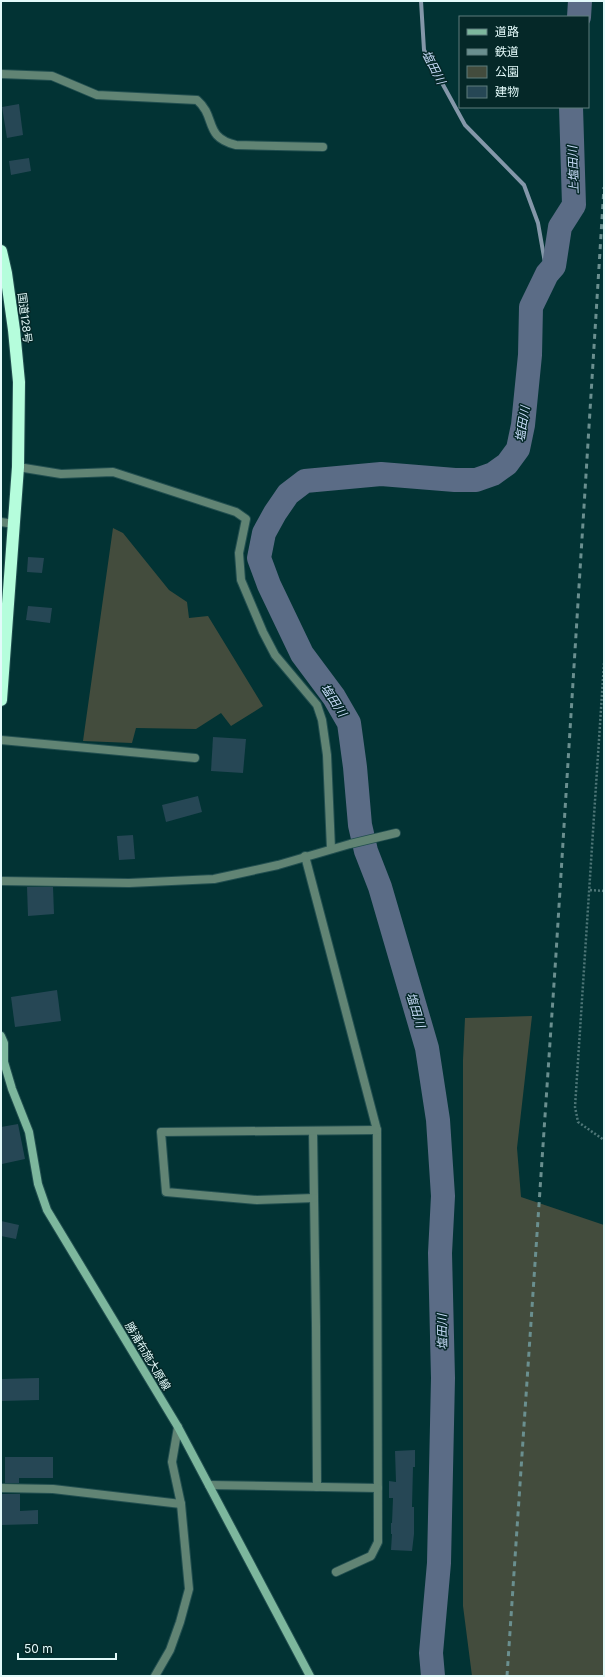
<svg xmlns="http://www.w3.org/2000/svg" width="605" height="1677" font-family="Inter,'Noto Sans JP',sans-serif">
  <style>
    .green { fill: #434c3d }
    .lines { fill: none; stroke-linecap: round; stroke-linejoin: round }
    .stream { stroke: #8497a9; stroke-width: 4 }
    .river { stroke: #5b6c86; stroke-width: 24 }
    .building { fill: #264755 }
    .street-casing { stroke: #224f50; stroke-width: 10 }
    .secondary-casing { stroke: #224f50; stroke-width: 10 }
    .highway-casing { stroke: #224f50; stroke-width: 14 }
    .path { stroke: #4e7677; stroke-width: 2.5; stroke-dasharray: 2 2; stroke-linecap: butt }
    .street { stroke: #618474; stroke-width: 8 }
    .secondary { stroke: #7db79d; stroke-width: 8 }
    .highway { stroke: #b5fddc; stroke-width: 12 }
    .rail { stroke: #6a8f8f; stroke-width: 3; stroke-dasharray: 5 5; stroke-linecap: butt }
    .labels { text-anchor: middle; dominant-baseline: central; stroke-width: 3; stroke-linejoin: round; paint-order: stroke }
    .street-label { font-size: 11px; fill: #e3fafa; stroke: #052828 }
    .water-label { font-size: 12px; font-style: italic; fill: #c8dcf9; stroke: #052828 }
  </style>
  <rect width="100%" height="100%" fill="#023334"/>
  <g class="green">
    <path d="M 113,528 L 123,533 L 169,590 L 187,602 L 189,618 L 208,616 L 263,706 L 231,726 L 221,713 L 196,729 L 136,728 L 132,743 L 83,741 Z"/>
    <path d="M 532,1016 L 517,1148 L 521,1197 L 604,1225 L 604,1676 L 472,1676 L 463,1606 L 463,1060 L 465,1018 Z"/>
  </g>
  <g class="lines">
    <path class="stream" d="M 421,1 L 424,50 L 465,125 L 524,185 L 538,223 L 547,274"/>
    <g class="river">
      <path d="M 579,17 L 580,1"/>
      <path d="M 433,1676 L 431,1653 L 439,1563 L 443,1378 L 440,1253 L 443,1196 L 438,1120 L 427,1048 L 380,887 L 366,851 L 360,825 L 355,767 L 349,723 L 334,697 L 302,654 L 269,585 L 259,558 L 264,533 L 275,513 L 288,494 L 305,481 L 381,474 L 455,480 L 476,480 L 493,474 L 507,464 L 518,449 L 523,425 L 530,355 L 531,307 L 547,274 L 554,266 L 560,227 L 574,205 L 571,107"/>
    </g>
  </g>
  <g class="building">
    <path d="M 19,104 L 23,135 L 7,138 L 2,107 Z"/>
    <path d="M 29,158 L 31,171 L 11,175 L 9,161 Z"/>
    <path d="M 28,557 L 44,558 L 42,573 L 27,572 Z"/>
    <path d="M 28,606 L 52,608 L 50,623 L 26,620 Z"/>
    <path d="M 213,737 L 246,739 L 243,773 L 211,771 Z"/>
    <path d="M 198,796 L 202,812 L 166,822 L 162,805 Z"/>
    <path d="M 133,835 L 135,859 L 119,860 L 117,836 Z"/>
    <path d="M 27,887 L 53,887 L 54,914 L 28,916 Z"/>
    <path d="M 57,990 L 61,1021 L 15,1027 L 11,997 Z"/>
    <path d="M 18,1124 L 25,1159 L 2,1164 L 1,1127 Z"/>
    <path d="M 1,1221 L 19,1225 L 16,1239 L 1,1236 Z"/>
    <path d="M 39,1378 L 39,1400 L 1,1401 L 1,1379 Z"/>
    <path d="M 415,1450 L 415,1467 L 413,1467 L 412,1507 L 414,1507 L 414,1534 L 412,1551 L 391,1550 L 392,1534 L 391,1534 L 391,1523 L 392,1523 L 393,1498 L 389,1498 L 389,1481 L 396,1482 L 395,1451 Z"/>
    <path d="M 5,1457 L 53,1457 L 53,1478 L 19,1478 L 19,1483 L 5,1483 Z"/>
    <path d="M 1,1494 L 20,1494 L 20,1511 L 38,1510 L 38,1524 L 1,1525 Z"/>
  </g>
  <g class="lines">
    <defs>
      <g id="street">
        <path d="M 1,74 L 52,76 L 97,95 L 197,100 C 217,117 203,137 236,145 L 323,147"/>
        <path d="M 18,467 L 61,474 L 113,472 L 236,512 L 246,519 L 239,553 L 241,580 L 263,632 L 275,655 L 317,705 L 322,720 L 327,755 L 331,849"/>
        <path d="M 1,522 L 14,524"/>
        <path d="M 1,740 L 195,758"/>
        <path d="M 305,856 L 377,1130 L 378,1542 L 371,1556 L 336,1572"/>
        <path d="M 1,881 L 129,883 L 214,879 L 278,865 L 350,844 L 396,833"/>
        <path d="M 313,1131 L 316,1326 L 317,1487"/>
        <path d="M 314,1198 L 257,1200 L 166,1192 L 161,1132 L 377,1130"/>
        <path d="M 209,1485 L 378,1488"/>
        <path d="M 1,1488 L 53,1489 L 181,1504"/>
        <path d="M 155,1676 L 170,1650 L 180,1622 L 189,1589 L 181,1504 L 172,1462 L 178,1427"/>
      </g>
      <path id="secondary" d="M 1,1036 L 4,1043 L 4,1062 L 12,1089 L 29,1132 L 38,1184 L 47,1210 L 178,1427 L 310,1676"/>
      <path id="highway" d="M 1,251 L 6,273 L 14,330 L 19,382 L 18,467 L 1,700"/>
    </defs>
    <use href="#street" class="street-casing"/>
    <use href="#secondary" class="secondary-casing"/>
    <use href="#highway" class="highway-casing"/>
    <g class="path">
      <path d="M 604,663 L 575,1107 L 578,1122 L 604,1140"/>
      <path d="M 590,890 L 604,891"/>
    </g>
    <use href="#street" class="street"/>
    <use href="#secondary" class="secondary"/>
    <use href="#highway" class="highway"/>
    <path class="rail" d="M 507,1676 L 556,954 L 604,187"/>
  </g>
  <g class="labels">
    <g class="street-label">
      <text transform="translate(25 318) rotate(83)">国道128号</text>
      <text transform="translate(148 1356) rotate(59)">勝浦布施大原線</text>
    </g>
    <g class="water-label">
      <text transform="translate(434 67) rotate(63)">塩田川</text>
      <text transform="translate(573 170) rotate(-92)">上塩田川</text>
      <text transform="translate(522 424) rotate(-81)">塩田川</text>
      <text transform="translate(334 700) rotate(57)">塩田川</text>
      <text transform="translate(416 1010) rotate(73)">塩田川</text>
      <text transform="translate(442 1332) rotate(-91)">塩田川</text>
    </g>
  </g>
  <rect width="605" height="1677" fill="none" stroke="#e3fafa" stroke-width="4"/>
  <rect x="459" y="16" width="130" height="92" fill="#052828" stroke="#5e7c7c"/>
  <rect x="467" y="29" width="20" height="6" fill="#7db79d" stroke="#5e7c7c"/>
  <text x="495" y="36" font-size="12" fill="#e3fafa">道路</text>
  <rect x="467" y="49" width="20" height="6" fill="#6a8f8f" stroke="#5e7c7c"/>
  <text x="495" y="56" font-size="12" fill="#e3fafa">鉄道</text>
  <rect x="467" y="66" width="20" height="12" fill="#434c3d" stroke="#5e7c7c"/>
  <text x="495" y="76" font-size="12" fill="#e3fafa">公園</text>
  <rect x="467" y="86" width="20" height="12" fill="#264755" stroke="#5e7c7c"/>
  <text x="495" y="96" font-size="12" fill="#e3fafa">建物</text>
  <path d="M18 1653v6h98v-6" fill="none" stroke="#e3fafa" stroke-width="2"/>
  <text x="24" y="1653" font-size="12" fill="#e3fafa" stroke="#052828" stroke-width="3" paint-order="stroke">50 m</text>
</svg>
